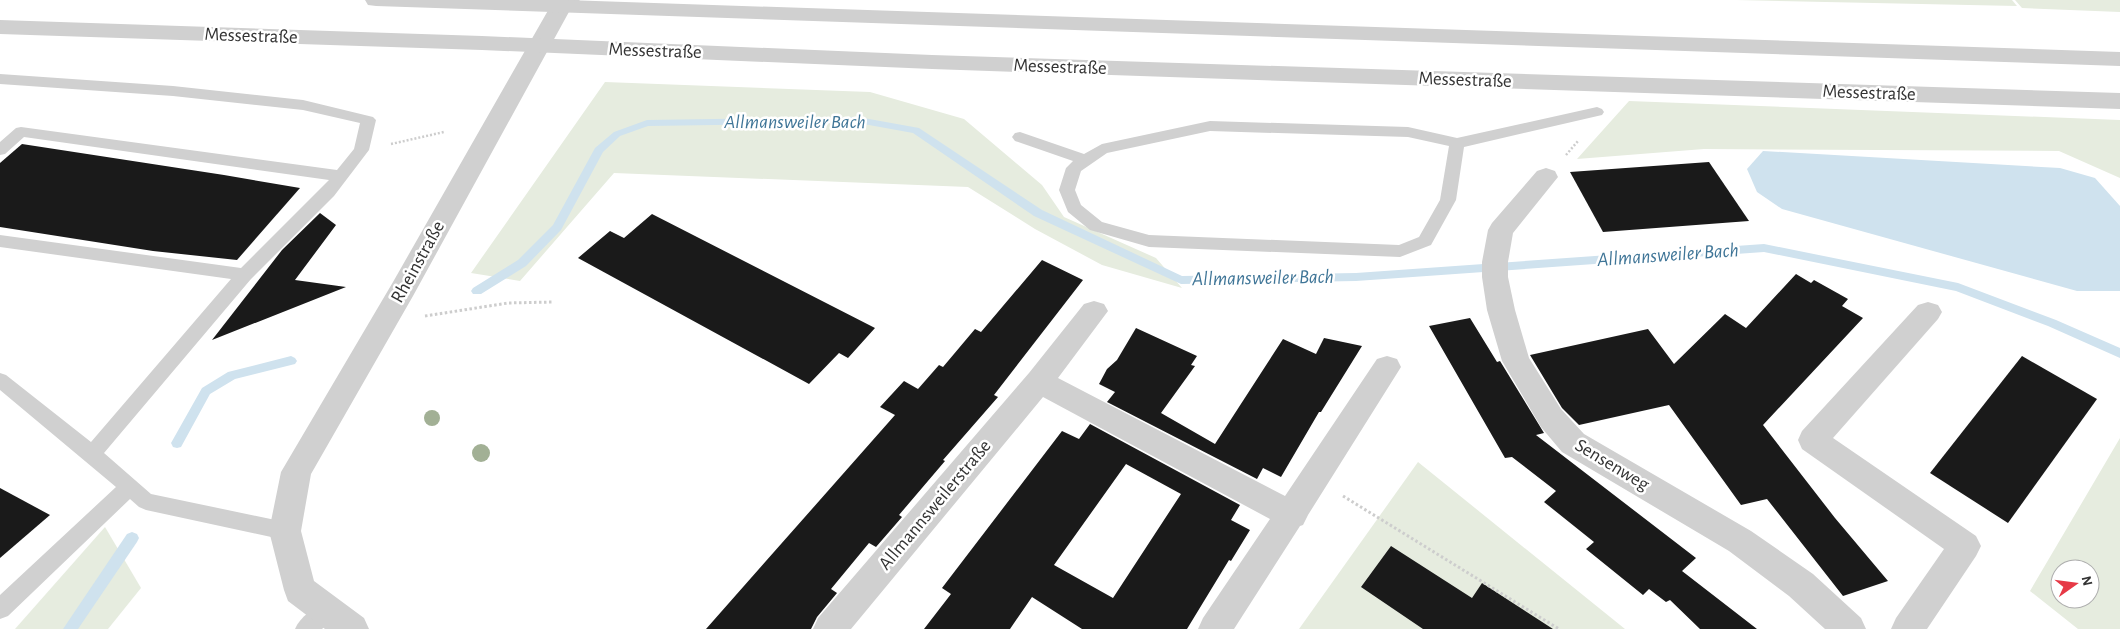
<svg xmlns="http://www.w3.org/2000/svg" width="2120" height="629" font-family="'Alegreya Sans',sans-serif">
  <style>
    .green { fill: #e6ecdf; fill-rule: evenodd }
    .water { fill: #cfe2ee }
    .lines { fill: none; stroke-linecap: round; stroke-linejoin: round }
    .stream { fill: #cfe2ee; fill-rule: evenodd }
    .building { fill: #1a1a1a; fill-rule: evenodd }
    .path-far1 { stroke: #cdcdcd; stroke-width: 2.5; stroke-dasharray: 2 2; stroke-linecap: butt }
    .path { stroke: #cdcdcd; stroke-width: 3; stroke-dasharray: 2.5 2.5; stroke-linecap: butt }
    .service { fill: #d0d0d0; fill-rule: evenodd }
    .minor { fill: #d0d0d0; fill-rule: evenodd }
    .tertiary { fill: #d0d0d0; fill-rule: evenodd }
    .tree { fill: #a2b095 }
    .labels { text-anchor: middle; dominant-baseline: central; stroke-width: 5; stroke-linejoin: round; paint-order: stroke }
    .street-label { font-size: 19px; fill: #333; stroke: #fff }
    .water-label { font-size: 20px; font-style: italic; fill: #3f7597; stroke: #fff }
  </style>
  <rect width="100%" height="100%" fill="#fff"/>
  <g class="green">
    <path d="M 1736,0 L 2012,0 L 2017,6 Z"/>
    <path d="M 2015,0 L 2120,0 L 2120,12 L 2022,8 Z"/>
    <path d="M 605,82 L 870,92 L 964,119 L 1042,185 L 1064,217 L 1156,258 L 1182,288 L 1102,265 L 1035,229 L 968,187 L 614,173 L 520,281 L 471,273 Z"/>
    <path d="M 1629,101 L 2120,120 L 2120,178 L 2059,151 L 1704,149 L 1577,159 Z"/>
    <path d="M 2120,438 L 2120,629 L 2078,629 L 2030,591 ZM 2060,569 L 2090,569 L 2090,599 L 2060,599 Z"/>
    <path d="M 1418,462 L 1625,629 L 1299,629 Z"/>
    <path d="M 105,527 L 141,588 L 108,629 L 15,629 Z"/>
  </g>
  <path class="water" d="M 1763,151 L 2060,168 L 2095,178 L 2120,206 L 2120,291 L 2077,291 L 1782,209 L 1757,192 L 1747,169 Z"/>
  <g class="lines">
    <g class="stream">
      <path d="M 858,117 L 919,128 L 1042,210 L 1182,276 L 1356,273 L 1764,244 L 1958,283 L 2056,320 L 2120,348 L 2120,358 L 2048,326 L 1956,291 L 1764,252 L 1356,281 L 1181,284 L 1034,216 L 913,133 L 858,123 L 648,126 L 620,136 L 603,152 L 561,230 L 526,266 L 481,294 L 473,294 L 471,291 L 473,288 L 518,260 L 553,225 L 595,148 L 614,132 L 647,120 Z"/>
      <path d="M 291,356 L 295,358 L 297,361 L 295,364 L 235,379 L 210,394 L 181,447 L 177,448 L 173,447 L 171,443 L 202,388 L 228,372 Z"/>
      <path d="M 132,532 L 137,534 L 139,538 L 137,542 L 78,629 L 63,629 L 127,534 Z"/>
    </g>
  </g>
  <g class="building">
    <path d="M 22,144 L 224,175 L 300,188 L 237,260 L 153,251 L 0,227 L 0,163 Z"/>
    <path d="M 1709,162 L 1749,221 L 1603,232 L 1570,172 Z"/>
    <path d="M 320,213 L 336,225 L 295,280 L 346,287 L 212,340 L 282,250 Z"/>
    <path d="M 652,214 L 875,328 L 848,358 L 839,353 L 809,384 L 578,258 L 610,231 L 624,238 Z"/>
    <path d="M 1042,260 L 1083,280 L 994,395 L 998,397 L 943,460 L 945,461 L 899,515 L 902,517 L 876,547 L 869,543 L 831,589 L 837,593 L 817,617 L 811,629 L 706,629 L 895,415 L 880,407 L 904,381 L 918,389 L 939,365 L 943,367 L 975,329 L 981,332 Z"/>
    <path d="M 1796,274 L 1811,283 L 1814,280 L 1848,299 L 1842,306 L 1863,318 L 1763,425 L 1835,518 L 1888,581 L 1843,596 L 1767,499 L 1741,505 L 1669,405 L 1579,425 L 1562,408 L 1530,355 L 1648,329 L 1674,364 L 1725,314 L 1746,328 Z"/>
    <path d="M 1470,318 L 1497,362 L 1500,361 L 1544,433 L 1536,435 L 1696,558 L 1682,571 L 1757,629 L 1700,629 L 1670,600 L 1666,602 L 1649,589 L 1643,595 L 1586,549 L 1594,542 L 1544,502 L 1556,491 L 1512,457 L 1505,458 L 1429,326 Z"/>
    <path d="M 1136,328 L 1197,356 L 1191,365 L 1195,366 L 1161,413 L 1215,444 L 1283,339 L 1316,354 L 1324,338 L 1362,346 L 1321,412 L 1319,412 L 1281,477 L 1263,468 L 1257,479 L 1107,402 L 1115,392 L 1099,384 L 1107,369 L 1117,360 Z"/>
    <path d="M 2022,356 L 2097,399 L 2008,523 L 1930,473 Z"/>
    <path d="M 1090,424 L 1240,505 L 1231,520 L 1250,530 L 1231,561 L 1229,560 L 1187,629 L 1082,629 L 1032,597 L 1010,629 L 924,629 L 951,594 L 942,588 L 1062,431 L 1079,439 ZM 1126,464 L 1181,494 L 1113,598 L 1054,565 Z"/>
    <path d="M 0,488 L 50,515 L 0,558 Z"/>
    <path d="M 1391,546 L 1472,598 L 1482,583 L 1553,629 L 1423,629 L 1361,587 Z"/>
  </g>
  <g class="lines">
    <g class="path-far1">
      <path d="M 391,144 L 444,132"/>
      <path d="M 1566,155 L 1578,141"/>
    </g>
    <g class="path">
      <path d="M 425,316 L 508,303 L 553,302"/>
      <path d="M 1343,496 L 1559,629"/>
    </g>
    <g class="service">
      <path d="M 0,74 L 173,86 L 303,100 L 373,117 L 376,120 L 369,150 L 334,196 L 251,279 L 104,453 L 151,494 L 285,522 L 292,525 L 295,531 L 292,537 L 285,540 L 146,510 L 139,507 L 130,499 L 8,616 L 0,619 L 0,595 L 116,487 L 0,390 L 0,373 L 6,375 L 91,442 L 231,279 L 0,247 L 0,235 L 241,268 L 329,180 L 24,137 L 5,154 L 0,155 L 0,142 L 16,128 L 21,127 L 337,170 L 354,149 L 360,123 L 303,110 L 173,96 L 0,84 Z"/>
      <path d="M 1597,107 L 1602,109 L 1604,112 L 1602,115 L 1464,147 L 1456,200 L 1431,245 L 1400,257 L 1149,247 L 1090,230 L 1068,212 L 1059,190 L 1066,168 L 1073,161 L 1015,141 L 1012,137 L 1015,133 L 1020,132 L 1084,154 L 1102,144 L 1210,121 L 1408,127 L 1457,138 ZM 1210,131 L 1408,137 L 1449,146 L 1440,200 L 1419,237 L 1399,245 L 1149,235 L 1102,222 L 1081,205 L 1075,190 L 1081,171 L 1107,153 Z"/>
      <path d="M 326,602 L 334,605 L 337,612 L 334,619 L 322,629 L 295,629 C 300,617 314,607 326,602 Z"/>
    </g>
    <g class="minor">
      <path d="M 556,0 L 580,0 L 570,10 L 413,296 L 311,474 L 301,531 L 314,581 L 364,618 L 369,629 L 325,629 L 288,601 L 284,590 L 269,531 L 281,472 L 393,282 L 550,7 Z"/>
      <path d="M 1546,168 L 1555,171 L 1558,177 L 1513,233 L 1508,262 L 1508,277 L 1515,310 L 1529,358 L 1561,409 L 1584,434 L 1751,531 L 1813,574 L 1861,618 L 1866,629 L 1825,629 L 1789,596 L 1729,551 L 1562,452 L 1541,427 L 1502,361 L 1487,310 L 1482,277 L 1482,262 L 1488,230 L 1492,223 L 1537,171 Z"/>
      <path d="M 1094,301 L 1104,304 L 1108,311 L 1058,378 L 1285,496 L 1377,359 L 1387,356 L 1397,359 L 1401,367 L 1308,515 L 1303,525 L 1300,526 L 1234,629 L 1198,629 L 1203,618 L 1270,519 L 1043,397 L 851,629 L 813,629 L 818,618 L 1029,373 L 1084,304 Z"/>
      <path d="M 1928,302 L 1938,305 L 1942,312 L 1938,319 L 1833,438 L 1976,536 L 1981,546 L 1976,556 L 1927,629 L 1891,629 L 1896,618 L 1944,549 L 1802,449 L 1798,440 L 1802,431 L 1918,305 Z"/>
    </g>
    <g class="tertiary">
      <path d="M 365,0 L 566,0 L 2120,52 L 2120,66 L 376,6 L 368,5 Z"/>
      <path d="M 0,20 L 482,36 L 932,55 L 2120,93 L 2120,109 L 932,69 L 482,50 L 0,34 Z"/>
    </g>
  </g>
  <g class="tree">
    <circle cx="432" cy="418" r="8"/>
    <circle cx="481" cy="453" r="9"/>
  </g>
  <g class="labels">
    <g class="street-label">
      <text transform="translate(251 36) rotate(2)">Messestraße</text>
      <text transform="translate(655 51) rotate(2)">Messestraße</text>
      <text transform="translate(1060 67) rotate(2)">Messestraße</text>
      <text transform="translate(1465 80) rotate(2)">Messestraße</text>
      <text transform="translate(1869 93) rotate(2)">Messestraße</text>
      <text transform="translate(418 262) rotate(-61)">Rheinstraße</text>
      <text transform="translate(1612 465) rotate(31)">Sensenweg</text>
      <text transform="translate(935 505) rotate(-50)">Allmannsweilerstraße</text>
    </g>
    <g class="water-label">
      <text x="795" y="122">Allmansweiler Bach</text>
      <text transform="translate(1668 255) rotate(-4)">Allmansweiler Bach</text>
      <text transform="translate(1263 278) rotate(-1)">Allmansweiler Bach</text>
    </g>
  </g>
  <g transform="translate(2075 584) rotate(76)"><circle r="24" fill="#ffffff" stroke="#adadad"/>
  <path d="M0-4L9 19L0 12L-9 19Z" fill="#e63946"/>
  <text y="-8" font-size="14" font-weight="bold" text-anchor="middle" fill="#333333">N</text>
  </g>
</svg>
